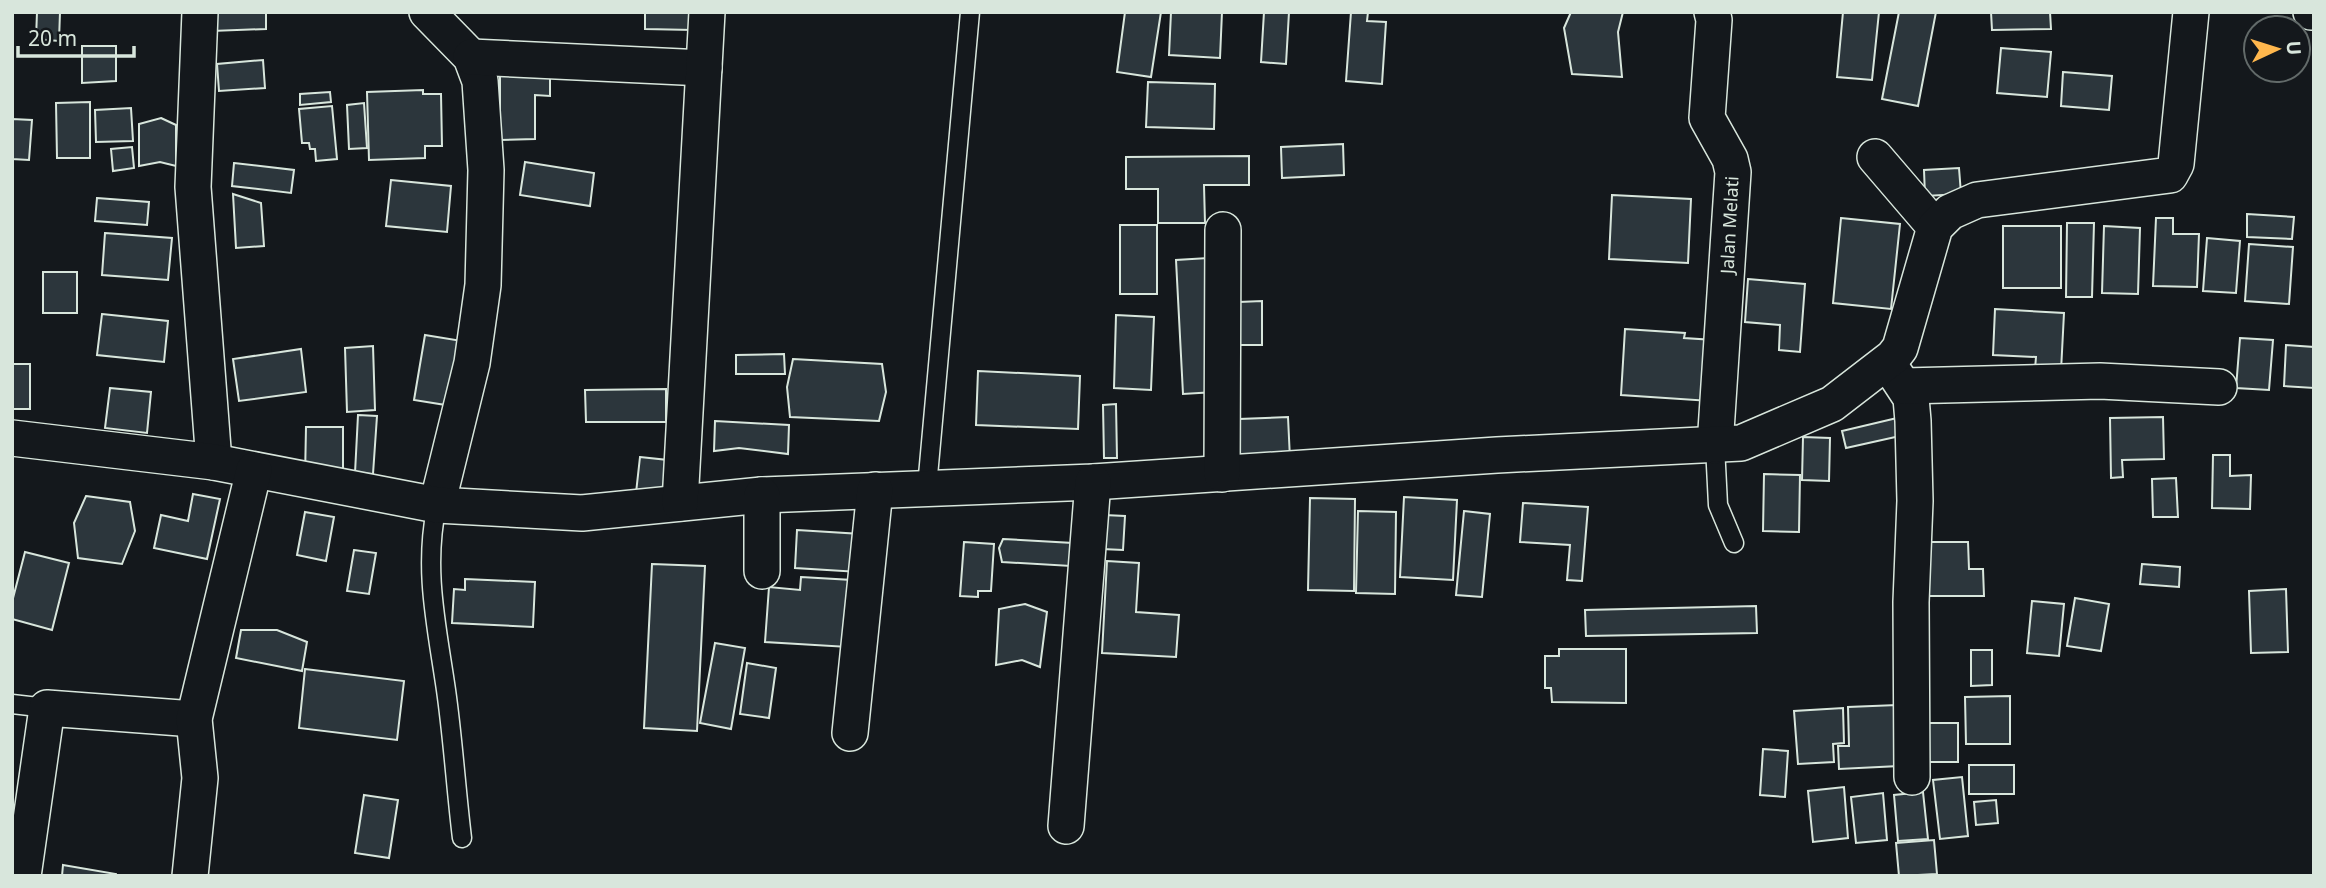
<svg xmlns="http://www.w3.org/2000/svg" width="2326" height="888" font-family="'Noto Sans',sans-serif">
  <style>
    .building { fill: #2c363c; stroke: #d8e6dc; stroke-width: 2 }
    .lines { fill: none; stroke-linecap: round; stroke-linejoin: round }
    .lane-casing { stroke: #d8e6dc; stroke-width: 21 }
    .street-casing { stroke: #d8e6dc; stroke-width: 38 }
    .lane { stroke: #14181c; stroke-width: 18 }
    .street { stroke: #14181c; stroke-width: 35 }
    .labels { text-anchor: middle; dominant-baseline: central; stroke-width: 5; stroke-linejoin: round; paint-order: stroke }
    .street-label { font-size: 18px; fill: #d8e6dc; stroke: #14181c }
  </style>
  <rect width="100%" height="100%" fill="#14181c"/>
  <g class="building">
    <path d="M 37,12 L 60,12 L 59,41 L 36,39 Z"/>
    <path d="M 212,12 L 266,12 L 266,29 L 212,31 Z"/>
    <path d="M 645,12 L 693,12 L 693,30 L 645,29 Z"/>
    <path d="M 1125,12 L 1161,12 L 1151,77 L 1117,72 Z"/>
    <path d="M 1171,12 L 1222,12 L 1220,58 L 1169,55 Z"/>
    <path d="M 1264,12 L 1289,12 L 1286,64 L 1261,62 Z"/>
    <path d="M 1351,12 L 1368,12 L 1367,21 L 1386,22 L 1382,84 L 1346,81 Z"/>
    <path d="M 1571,12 L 1623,12 L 1618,32 L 1622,77 L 1572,74 L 1564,28 Z"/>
    <path d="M 1843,12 L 1879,12 L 1872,80 L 1837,77 Z"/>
    <path d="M 1899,12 L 1936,12 L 1918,106 L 1882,99 Z"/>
    <path d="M 1991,12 L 2050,12 L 2051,29 L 1992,30 Z"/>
    <path d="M 82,46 L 116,46 L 116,81 L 82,83 Z"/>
    <path d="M 2001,48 L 2051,52 L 2047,97 L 1997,93 Z"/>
    <path d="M 263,60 L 265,88 L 219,91 L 217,64 Z"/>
    <path d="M 500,69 L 550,69 L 550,96 L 535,95 L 535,139 L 500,140 Z"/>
    <path d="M 2063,72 L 2112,76 L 2109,110 L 2061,106 Z"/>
    <path d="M 1148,82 L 1215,84 L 1214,129 L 1146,127 Z"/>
    <path d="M 423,90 L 423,94 L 441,94 L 442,146 L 425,146 L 425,158 L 369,160 L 367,92 Z"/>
    <path d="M 330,92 L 331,102 L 300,105 L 300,94 Z"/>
    <path d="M 90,102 L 90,158 L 57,158 L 56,103 Z"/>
    <path d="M 364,103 L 367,148 L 349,149 L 347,105 Z"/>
    <path d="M 332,106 L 337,159 L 316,161 L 315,149 L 310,149 L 309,143 L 302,143 L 299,109 Z"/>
    <path d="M 131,108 L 133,141 L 96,142 L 95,110 Z"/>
    <path d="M 161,118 L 176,125 L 176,166 L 160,162 L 139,166 L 139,124 Z"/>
    <path d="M 12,119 L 32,120 L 29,160 L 12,159 Z"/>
    <path d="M 1343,144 L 1344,175 L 1282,178 L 1281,147 Z"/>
    <path d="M 132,147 L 134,168 L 113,171 L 111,149 Z"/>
    <path d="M 1249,156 L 1249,185 L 1204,185 L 1205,223 L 1158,223 L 1158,189 L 1126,189 L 1126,157 Z"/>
    <path d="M 525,162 L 594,173 L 590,206 L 520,195 Z"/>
    <path d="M 234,163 L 294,170 L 291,193 L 232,186 Z"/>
    <path d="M 1959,168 L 1961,194 L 1925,196 L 1924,170 Z"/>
    <path d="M 391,180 L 451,186 L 447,232 L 386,226 Z"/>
    <path d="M 233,194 L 261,203 L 264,246 L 236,248 Z"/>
    <path d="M 1612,195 L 1691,199 L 1688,263 L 1609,259 Z"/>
    <path d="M 97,198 L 149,202 L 147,225 L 95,221 Z"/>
    <path d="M 2247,214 L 2294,217 L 2292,239 L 2247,237 Z"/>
    <path d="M 1841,218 L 1900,224 L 1891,309 L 1833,303 Z"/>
    <path d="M 2156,218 L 2173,218 L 2173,234 L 2199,234 L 2197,287 L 2153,286 Z"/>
    <path d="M 2067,223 L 2094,223 L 2092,297 L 2066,297 Z"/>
    <rect x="1120" y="225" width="37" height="69"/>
    <rect x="2003" y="226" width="58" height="62"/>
    <path d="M 2104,226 L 2140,228 L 2138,294 L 2102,293 Z"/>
    <path d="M 105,233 L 172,238 L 168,280 L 102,275 Z"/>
    <path d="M 2207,238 L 2240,241 L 2236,293 L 2203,291 Z"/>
    <path d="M 2249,244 L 2293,247 L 2289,304 L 2245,301 Z"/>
    <path d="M 1208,258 L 1215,392 L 1183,394 L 1176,260 Z"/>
    <rect x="43" y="272" width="34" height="41"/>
    <path d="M 1748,279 L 1805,284 L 1800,352 L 1779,350 L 1780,325 L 1745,322 Z"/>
    <path d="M 1262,301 L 1262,345 L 1240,345 L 1239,302 Z"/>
    <path d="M 1995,309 L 2064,313 L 2061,371 L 2035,369 L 2036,357 L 1993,355 Z"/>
    <path d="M 102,314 L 168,321 L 164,362 L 97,355 Z"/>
    <path d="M 1116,315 L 1154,317 L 1151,390 L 1114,388 Z"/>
    <path d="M 1625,329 L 1685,333 L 1684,338 L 1714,340 L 1710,401 L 1621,395 Z"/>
    <path d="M 425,335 L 462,341 L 452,406 L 414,400 Z"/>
    <path d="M 2240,338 L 2273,340 L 2269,390 L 2236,388 Z"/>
    <path d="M 2286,345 L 2314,347 L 2314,388 L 2284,386 Z"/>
    <path d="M 373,346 L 375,410 L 347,412 L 345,348 Z"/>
    <path d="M 301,349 L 306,392 L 239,401 L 233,359 Z"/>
    <path d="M 784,354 L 785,374 L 736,374 L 736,355 Z"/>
    <path d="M 793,359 L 882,364 L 886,392 L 879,421 L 790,417 L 787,387 Z"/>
    <rect x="12" y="364" width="18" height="45"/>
    <path d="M 978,371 L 1080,376 L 1078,429 L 976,425 Z"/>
    <path d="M 110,388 L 151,392 L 147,433 L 105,428 Z"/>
    <path d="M 666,389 L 666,422 L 586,422 L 585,390 Z"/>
    <path d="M 1116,404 L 1117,458 L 1104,458 L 1103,405 Z"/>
    <path d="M 358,415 L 377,416 L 373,474 L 355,473 Z"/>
    <path d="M 1288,417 L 1290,459 L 1240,462 L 1239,419 Z"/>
    <path d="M 2163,417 L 2164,459 L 2122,460 L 2123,477 L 2111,478 L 2110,418 Z"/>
    <path d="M 1897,418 L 1900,436 L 1846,448 L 1842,431 Z"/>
    <path d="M 715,421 L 789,425 L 788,454 L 739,448 L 714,451 Z"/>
    <path d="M 306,427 L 343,427 L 343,478 L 305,478 Z"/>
    <path d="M 1803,437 L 1830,438 L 1829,481 L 1802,480 Z"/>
    <path d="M 2213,455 L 2230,455 L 2230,476 L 2251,475 L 2250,509 L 2212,508 Z"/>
    <path d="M 640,457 L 677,461 L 672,498 L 636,493 Z"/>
    <path d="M 1764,474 L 1800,475 L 1799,532 L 1763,531 Z"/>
    <path d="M 2176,478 L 2178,517 L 2153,517 L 2152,479 Z"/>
    <path d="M 193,494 L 220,499 L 207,559 L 154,548 L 161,515 L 188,521 Z"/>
    <path d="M 86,496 L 130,502 L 135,531 L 122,564 L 78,558 L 74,523 Z"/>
    <path d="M 1404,497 L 1457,500 L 1453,580 L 1400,577 Z"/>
    <path d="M 1310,498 L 1355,499 L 1354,591 L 1308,590 Z"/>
    <path d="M 1523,503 L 1588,507 L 1582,581 L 1567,580 L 1570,545 L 1520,542 Z"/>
    <path d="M 1358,511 L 1396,512 L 1395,594 L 1356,593 Z"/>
    <path d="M 1464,511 L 1490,514 L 1482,597 L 1456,595 Z"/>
    <path d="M 305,512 L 334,517 L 326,561 L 297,555 Z"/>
    <path d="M 1104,515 L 1125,516 L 1123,550 L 1102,549 Z"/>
    <path d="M 797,530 L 861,534 L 859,572 L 795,568 Z"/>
    <path d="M 1003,539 L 1073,543 L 1071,566 L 1002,562 L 999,548 Z"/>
    <path d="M 964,542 L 994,544 L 991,591 L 978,591 L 978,597 L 960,596 Z"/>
    <path d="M 1923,542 L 1968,542 L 1969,569 L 1983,569 L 1984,596 L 1923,596 Z"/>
    <path d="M 354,550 L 376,553 L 369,594 L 347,591 Z"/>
    <path d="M 25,552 L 69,563 L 52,630 L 12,619 L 12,602 Z"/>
    <path d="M 1107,561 L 1139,563 L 1136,612 L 1179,615 L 1176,657 L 1102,653 Z"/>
    <path d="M 652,564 L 705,566 L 697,731 L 644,728 Z"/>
    <path d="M 2142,564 L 2180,567 L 2179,587 L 2140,584 Z"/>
    <path d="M 801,577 L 852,580 L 848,647 L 765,642 L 769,587 L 800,590 Z"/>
    <path d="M 465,579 L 535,582 L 533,627 L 452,623 L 454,589 L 465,590 Z"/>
    <path d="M 2286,589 L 2288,652 L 2251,653 L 2249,591 Z"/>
    <path d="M 2075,598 L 2109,604 L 2101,651 L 2067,646 Z"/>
    <path d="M 2032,601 L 2064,604 L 2059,656 L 2027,653 Z"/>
    <path d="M 1025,604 L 1047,612 L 1040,667 L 1022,660 L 996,665 L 999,609 Z"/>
    <path d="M 1756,606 L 1757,633 L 1586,636 L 1585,610 Z"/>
    <path d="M 241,630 L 277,630 L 307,642 L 302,671 L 236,658 Z"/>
    <path d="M 715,643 L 745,648 L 731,729 L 700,723 Z"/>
    <path d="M 1559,649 L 1626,649 L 1626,703 L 1552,702 L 1551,688 L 1545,688 L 1545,656 L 1559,656 Z"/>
    <path d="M 1971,650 L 1992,650 L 1992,685 L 1971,686 Z"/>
    <path d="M 747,663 L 776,668 L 769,718 L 740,714 Z"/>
    <path d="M 305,669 L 404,681 L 397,740 L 299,728 Z"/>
    <path d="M 2010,696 L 2010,744 L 1966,744 L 1965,697 Z"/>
    <path d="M 1897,705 L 1899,766 L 1839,769 L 1838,746 L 1849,746 L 1848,707 Z"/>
    <path d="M 1843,708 L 1844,743 L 1833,744 L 1834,762 L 1798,764 L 1794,711 Z"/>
    <rect x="1914" y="723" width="44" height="39"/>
    <path d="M 1763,749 L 1788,751 L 1785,797 L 1760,795 Z"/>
    <rect x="1969" y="765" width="45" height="29"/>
    <path d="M 1962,777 L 1968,836 L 1940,839 L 1933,780 Z"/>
    <path d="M 1844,787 L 1848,838 L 1813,842 L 1808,791 Z"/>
    <path d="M 1923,792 L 1928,839 L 1898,841 L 1894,795 Z"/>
    <path d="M 1883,793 L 1887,840 L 1856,843 L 1851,797 Z"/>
    <path d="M 364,795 L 398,800 L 389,858 L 355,853 Z"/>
    <path d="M 1996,800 L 1998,823 L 1976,825 L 1974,802 Z"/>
    <path d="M 1934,840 L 1937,874 L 1899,876 L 1896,843 Z"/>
    <path d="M 63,865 L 116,874 L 116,876 L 62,876 Z"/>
  </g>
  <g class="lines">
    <defs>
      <g id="lane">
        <path d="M 1715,446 L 1718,505 L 1734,543"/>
        <path d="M 927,487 L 970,12"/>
        <path d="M 437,505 C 423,569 437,627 446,690 C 453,739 456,789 462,838"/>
        <path d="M 12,704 L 47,708"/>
      </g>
      <g id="street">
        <path d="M 200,12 L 193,187 L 214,462"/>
        <path d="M 427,12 L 471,57 L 480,81 L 486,170 L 483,285 L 472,363 L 437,505"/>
        <path d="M 1712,12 L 1714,20 L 1707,118 L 1730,159 L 1733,172 L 1715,446"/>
        <path d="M 2311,12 L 2314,12"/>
        <path d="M 471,57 L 704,68"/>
        <path d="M 1875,157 L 1935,227"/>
        <path d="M 1888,363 L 1911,398 L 1913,421 L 1915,501 L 1911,602 L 1912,777"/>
        <path d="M 1904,386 L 2100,381 L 2219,387"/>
        <path d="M 12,438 L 214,462 L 437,505 L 582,513 L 762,495 L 1093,482 L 1497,455 L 1741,443 L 1832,404 L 1893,357 L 1900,348 L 1935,227 L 1950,212 L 1977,200 L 2170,175 L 2176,164 L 2191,12"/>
        <path d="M 1222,474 L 1223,230"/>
        <path d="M 762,495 L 762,571"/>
        <path d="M 680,503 L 707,12"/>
        <path d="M 850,733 L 875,490"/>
        <path d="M 1066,826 L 1093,482"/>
        <path d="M 23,876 L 47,708 L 194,719"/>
        <path d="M 190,876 L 200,778 L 194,719 L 254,470"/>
      </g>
    </defs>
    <use href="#lane" class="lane-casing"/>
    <use href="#street" class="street-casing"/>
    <use href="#lane" class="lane"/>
    <use href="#street" class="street"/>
  </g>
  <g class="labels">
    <g class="street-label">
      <text transform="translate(1729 225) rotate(-87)">Jalan Melati</text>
    </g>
  </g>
  <rect width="2326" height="888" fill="none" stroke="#d8e6dc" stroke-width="28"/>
  <g transform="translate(2277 49) rotate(86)"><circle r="33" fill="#14181c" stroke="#626a69" stroke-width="2"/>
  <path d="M0-5L12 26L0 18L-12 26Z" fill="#ffb74d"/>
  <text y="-10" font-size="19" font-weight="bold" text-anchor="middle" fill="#d8e6dc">U</text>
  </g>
  <path d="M18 46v10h116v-10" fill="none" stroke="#d8e6dc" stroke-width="3.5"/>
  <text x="28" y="46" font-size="21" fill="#d8e6dc" stroke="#14181c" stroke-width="5" paint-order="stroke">20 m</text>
</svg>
